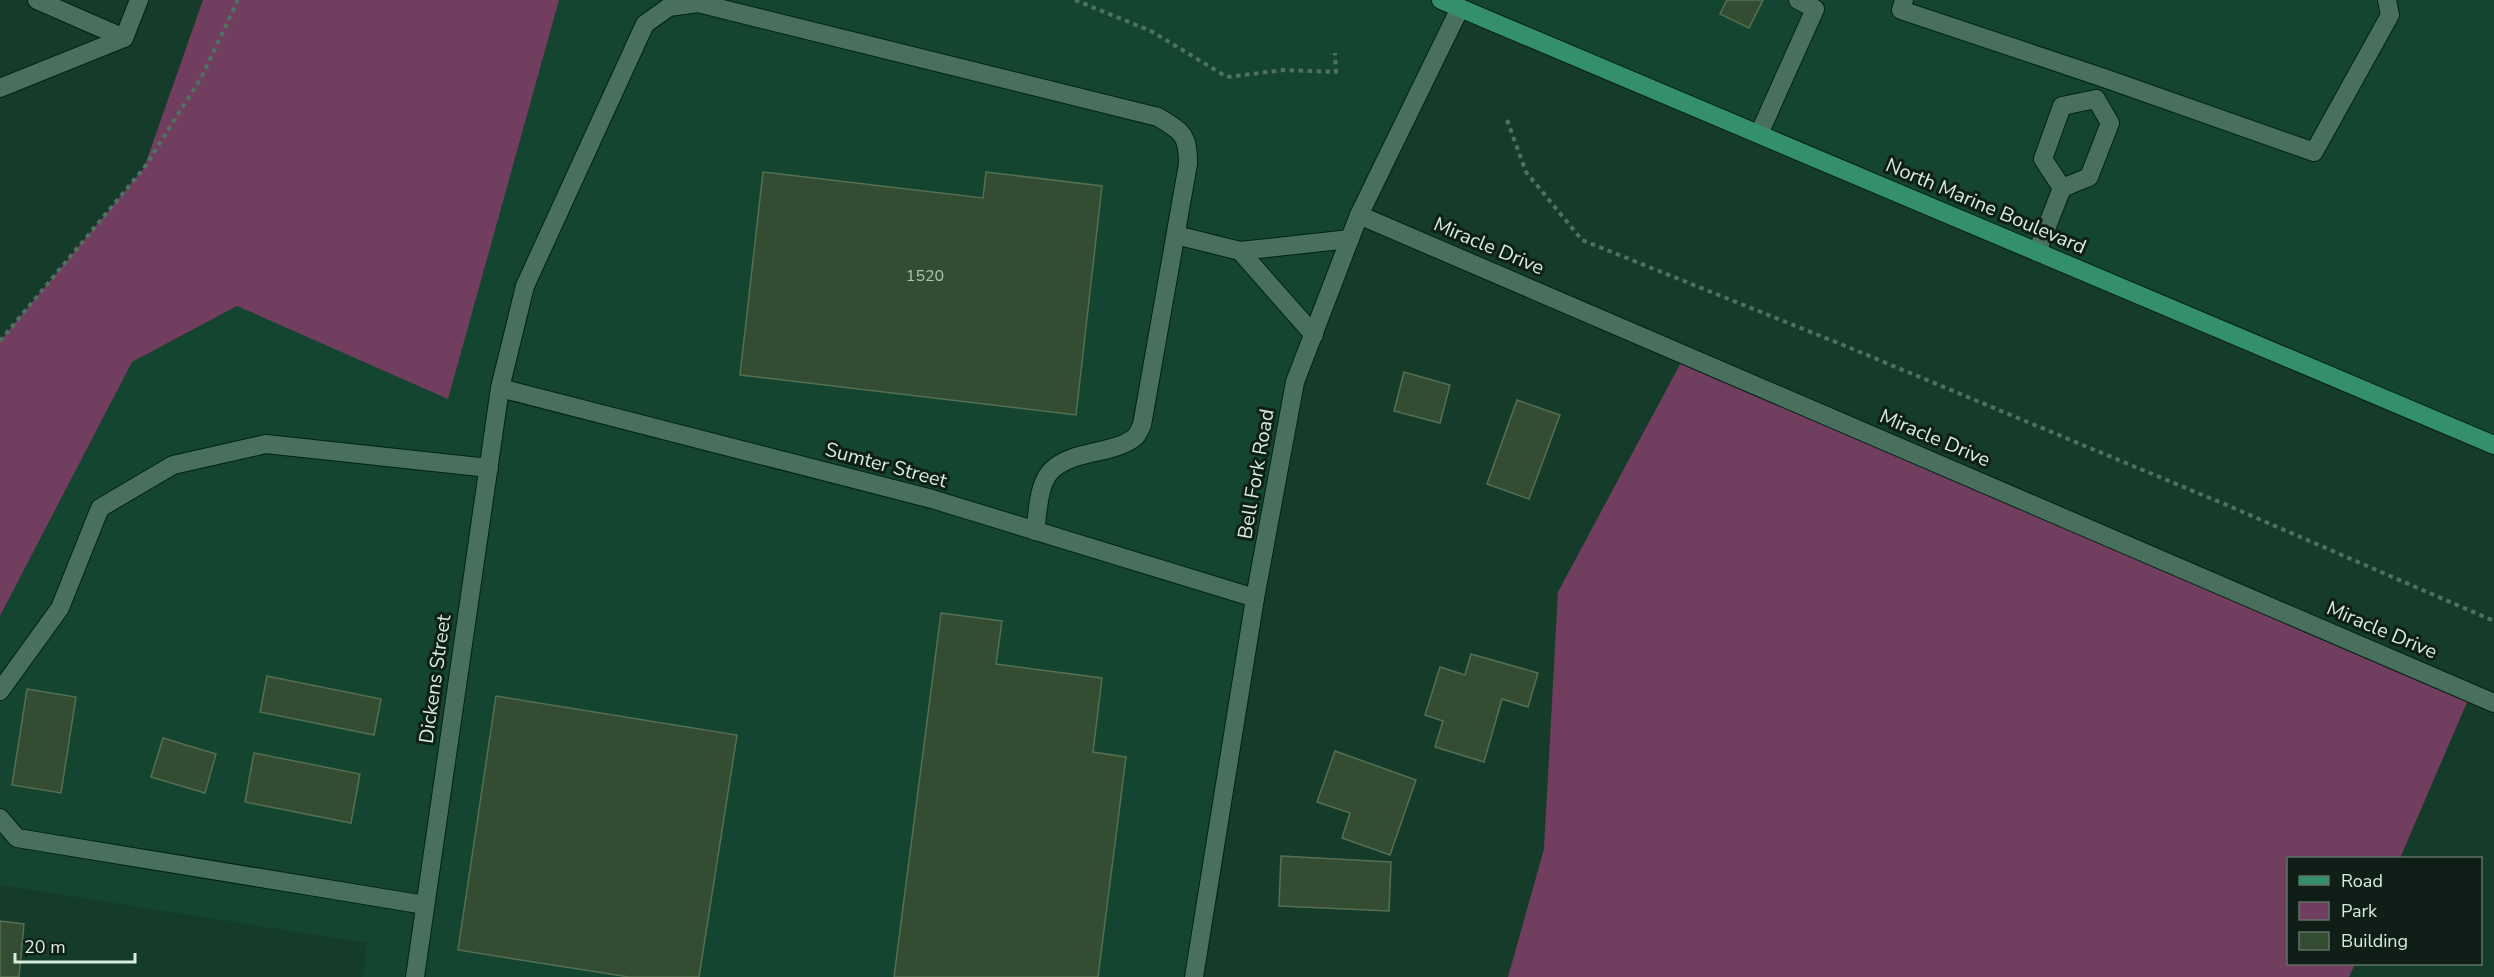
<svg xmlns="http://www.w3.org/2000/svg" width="2494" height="977" font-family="'Nunito Sans',sans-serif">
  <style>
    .built { fill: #134530 }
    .green { fill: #723e5f }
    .building { fill: #344d32; stroke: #556f52; stroke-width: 1.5 }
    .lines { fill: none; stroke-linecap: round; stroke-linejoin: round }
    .lane-casing { stroke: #042115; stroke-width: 20 }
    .street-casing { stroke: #042115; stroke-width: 20 }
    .secondary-casing { stroke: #042115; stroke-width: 20 }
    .primary-casing { stroke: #042115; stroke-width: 20 }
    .path { stroke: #507162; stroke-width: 4; stroke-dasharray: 4.5 4.5; stroke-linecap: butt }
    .lane { stroke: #49705d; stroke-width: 18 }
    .street { stroke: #49705d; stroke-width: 18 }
    .secondary { stroke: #49705d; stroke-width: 18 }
    .primary { stroke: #33906b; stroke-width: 18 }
    .labels { text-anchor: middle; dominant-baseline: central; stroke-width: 6; stroke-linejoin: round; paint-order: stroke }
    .number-label { font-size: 16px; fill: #aec4b4 }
    .street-label { font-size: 20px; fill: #d7ece0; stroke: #0f1f17 }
  </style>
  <rect width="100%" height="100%" fill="#153c2b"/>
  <path class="built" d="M 559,0 L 2494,0 L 2494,445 L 1460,8 L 1295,382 L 1194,977 L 363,977 L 367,943 L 0,885 L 0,617 L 132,362 L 237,306 L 448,398 Z"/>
  <g class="green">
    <path d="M 203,0 L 559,0 L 448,399 L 237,306 L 132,362 L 0,616 L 0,341 L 144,168 Z"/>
    <path d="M 1685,355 L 2471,693 L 2400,858 L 2288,858 L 2288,964 L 2355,964 L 2349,977 L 1508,977 L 1544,849 L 1558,592 Z"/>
  </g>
  <g class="building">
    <path d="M 1727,0 L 1763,0 L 1749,28 L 1720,14 Z"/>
    <path d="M 763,172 L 983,198 L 986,172 L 1102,186 L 1076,415 L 740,375 Z"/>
    <path d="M 1404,372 L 1450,385 L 1440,423 L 1394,411 Z"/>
    <path d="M 1517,400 L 1560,415 L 1529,499 L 1487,484 Z"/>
    <path d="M 941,613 L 1002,621 L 996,664 L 1102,678 L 1093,752 L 1126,757 L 1098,977 L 894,977 Z"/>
    <path d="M 1471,654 L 1538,673 L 1528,707 L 1502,699 L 1484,762 L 1435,747 L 1443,721 L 1425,715 L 1440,667 L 1465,675 Z"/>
    <path d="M 267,676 L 381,699 L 374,735 L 260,712 Z"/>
    <path d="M 27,689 L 76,697 L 61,793 L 12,785 Z"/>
    <path d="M 496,696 L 737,735 L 699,977 L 629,977 L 458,950 Z"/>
    <path d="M 163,738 L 216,754 L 205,793 L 151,777 Z"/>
    <path d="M 1335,751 L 1416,780 L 1390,855 L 1342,838 L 1350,813 L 1317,802 Z"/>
    <path d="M 254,753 L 360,774 L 351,823 L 245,802 Z"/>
    <path d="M 1281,856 L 1391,862 L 1389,911 L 1279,906 Z"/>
    <path d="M 0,921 L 24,924 L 19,977 L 0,977 Z"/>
  </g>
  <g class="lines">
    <defs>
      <g id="lane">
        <path d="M 37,0 L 124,38 L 139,0"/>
        <path d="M 1904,0 L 1901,10 L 2104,78 L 2314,152 L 2390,15 L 2387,0"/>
        <path d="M 0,88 L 124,38"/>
        <path d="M 1759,134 L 1815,9 L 1798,0"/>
        <path d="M 2062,188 L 2043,159 L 2062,106 L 2096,99"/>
        <path d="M 1176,235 L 1240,251 L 1350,239"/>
        <path d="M 1240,251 L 1314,335"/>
        <path d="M 2037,252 L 2062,188 L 2089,177 L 2110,123 L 2096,99"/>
        <path d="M 500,388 L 525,286 L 645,24 L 669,7 L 698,3 L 1158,117 C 1183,132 1188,135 1188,164 L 1142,425 C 1140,428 1138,435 1135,437 C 1114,455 1071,449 1050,472 C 1038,486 1038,513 1035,531"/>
        <path d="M 0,691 L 60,608 L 100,508 L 173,465 L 266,444 L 489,468"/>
        <path d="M 0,818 L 17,838 L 425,905"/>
      </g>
      <g id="street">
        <path d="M 1359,215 L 2494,703"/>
        <path d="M 415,977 L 500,388 L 932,499 L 1255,598"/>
      </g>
      <path id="secondary" d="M 1194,977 L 1255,598 L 1295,382 L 1359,215 L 1460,8"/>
      <path id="primary" d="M 1441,0 L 2494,445"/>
    </defs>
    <use href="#lane" class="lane-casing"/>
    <use href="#street" class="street-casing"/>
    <use href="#secondary" class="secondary-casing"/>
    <use href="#primary" class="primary-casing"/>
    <g class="path">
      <path d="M 1075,0 L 1151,31 L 1227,77 L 1284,70 L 1336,72 L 1335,53"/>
      <path d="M 1507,120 L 1526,172 L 1582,240 L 1843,345 L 2229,506 L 2494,621"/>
      <path d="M 0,341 L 144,168 L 201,78 L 238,0"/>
    </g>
    <use href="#lane" class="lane"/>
    <use href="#street" class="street"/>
    <use href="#secondary" class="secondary"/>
    <use href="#primary" class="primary"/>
  </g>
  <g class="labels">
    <g class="number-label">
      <text x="925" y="276">1520</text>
    </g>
    <g class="street-label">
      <text transform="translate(1986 206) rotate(23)">North Marine Boulevard</text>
      <text transform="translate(1489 246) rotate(23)">Miracle Drive</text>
      <text transform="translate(1935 438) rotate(23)">Miracle Drive</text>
      <text transform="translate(886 465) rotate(15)">Sumter Street</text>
      <text transform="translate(1256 474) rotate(-80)">Bell Fork Road</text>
      <text transform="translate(2382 630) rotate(23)">Miracle Drive</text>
      <text transform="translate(435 679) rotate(-82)">Dickens Street</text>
    </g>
  </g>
  <rect x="2287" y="857" width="195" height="108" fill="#0f1f17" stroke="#5f7167" stroke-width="1.5"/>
  <rect x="2299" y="876" width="30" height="9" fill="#33906b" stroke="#5f7167" stroke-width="1.5"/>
  <text x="2341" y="887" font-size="18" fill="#d7ece0">Road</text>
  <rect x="2299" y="902" width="30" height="18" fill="#723e5f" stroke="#5f7167" stroke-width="1.5"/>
  <text x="2341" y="917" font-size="18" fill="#d7ece0">Park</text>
  <rect x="2299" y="932" width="30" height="18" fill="#344d32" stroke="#5f7167" stroke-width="1.5"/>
  <text x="2341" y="947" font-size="18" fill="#d7ece0">Building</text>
  <path d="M15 953v9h120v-9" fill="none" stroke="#d7ece0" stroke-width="3"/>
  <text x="24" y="953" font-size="18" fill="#d7ece0" stroke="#0f1f17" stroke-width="4.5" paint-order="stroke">20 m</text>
</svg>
